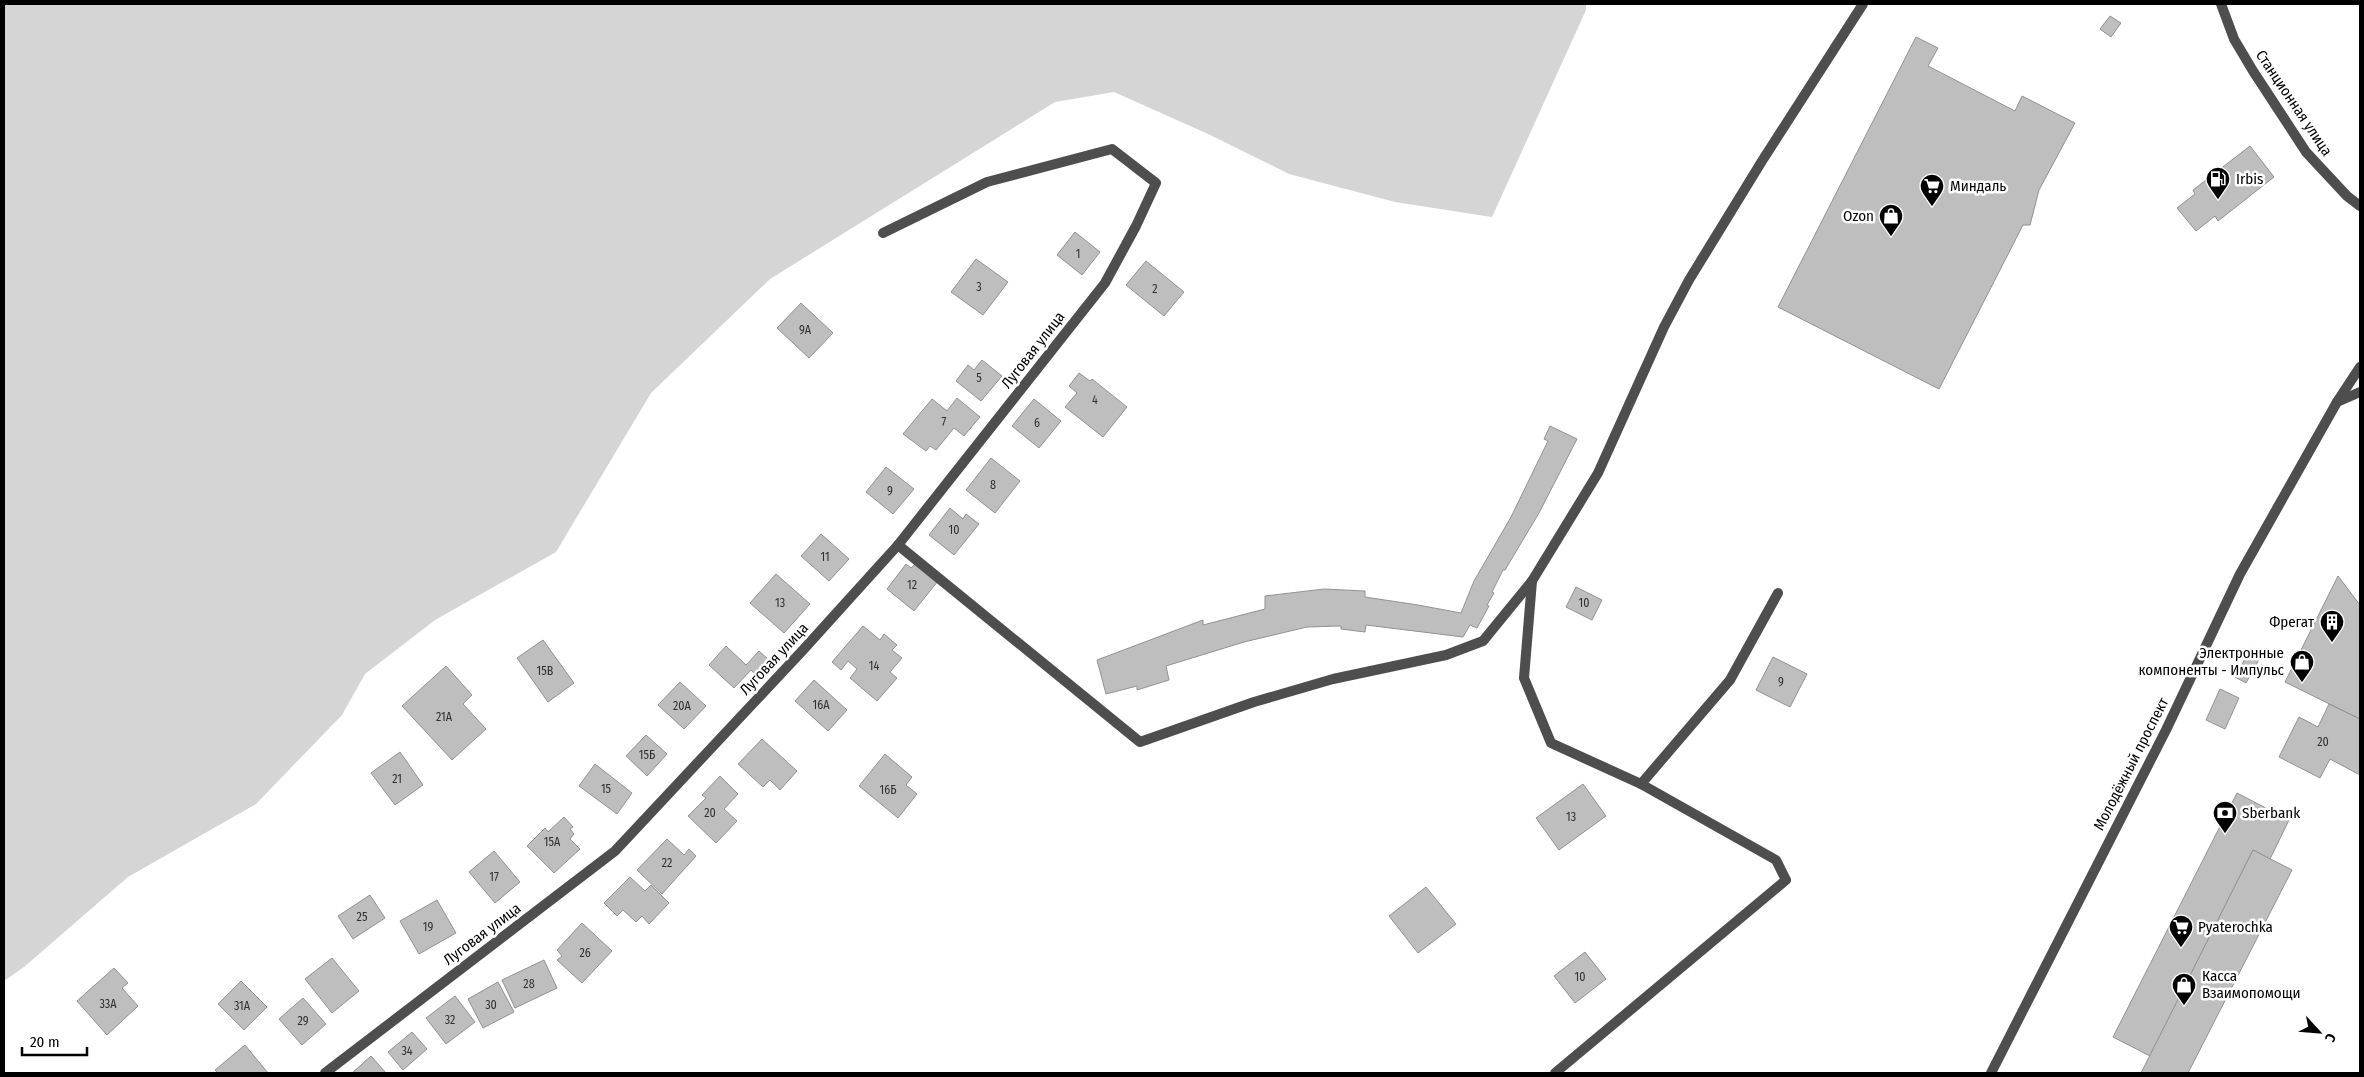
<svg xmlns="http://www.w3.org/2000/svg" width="2364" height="1077" font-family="'Fira Sans Condensed',sans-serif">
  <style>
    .green { fill: #d5d5d5 }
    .building { fill: #bebebe; stroke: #929292 }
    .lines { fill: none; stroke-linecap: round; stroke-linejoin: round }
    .minor { stroke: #4e4e4e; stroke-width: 10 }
    .labels { text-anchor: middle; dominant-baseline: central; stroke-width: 5; stroke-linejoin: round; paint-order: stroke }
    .number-label { font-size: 12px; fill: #303030 }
    .street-label { font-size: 15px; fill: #000; stroke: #fff }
    .poi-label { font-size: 15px; fill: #000; stroke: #fff; text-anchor: start }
  </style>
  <rect width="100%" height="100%" fill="#fff"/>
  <path class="green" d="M 4,4 L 1586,4 L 1586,10 L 1492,217 L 1395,202 L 1289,174 L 1206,133 L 1114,92 L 1055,102 L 770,279 L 651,393 L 556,552 L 435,620 L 365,674 L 342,715 L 256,804 L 128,877 L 24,967 L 4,981 Z"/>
  <g class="building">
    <path d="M 2110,16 L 2121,23 L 2111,37 L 2100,29 Z"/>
    <path d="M 1916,37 L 1938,48 L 1928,66 L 2015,111 L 2022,96 L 2075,123 L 2039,190 L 2030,225 L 2023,225 L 1939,389 L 1778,307 Z"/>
    <path d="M 2250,146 L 2274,177 L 2218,221 L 2215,216 L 2196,231 L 2177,208 L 2195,194 L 2193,190 Z"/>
    <path d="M 1075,232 L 1100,252 L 1082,275 L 1057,255 Z"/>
    <path d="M 976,259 L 1008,282 L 983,315 L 951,292 Z"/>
    <path d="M 1146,261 L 1184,292 L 1164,316 L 1126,285 Z"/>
    <path d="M 801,303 L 833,333 L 809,358 L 777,328 Z"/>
    <path d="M 982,360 L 1002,376 L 981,401 L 956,381 L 968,365 L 974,370 Z"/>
    <path d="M 1079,373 L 1090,381 L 1092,379 L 1127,407 L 1103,437 L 1065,407 L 1077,393 L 1069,386 Z"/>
    <path d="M 957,398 L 980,417 L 964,436 L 954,428 L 936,450 L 930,446 L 926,451 L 903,434 L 932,399 L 947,411 Z"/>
    <path d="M 1034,399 L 1061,421 L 1039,448 L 1012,426 Z"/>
    <path d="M 1550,426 L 1577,439 L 1539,513 L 1505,570 L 1503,570 L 1492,592 L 1494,593 L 1487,605 L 1489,606 L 1477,628 L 1470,625 L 1463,637 L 1366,625 L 1365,632 L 1341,629 L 1341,626 L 1307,627 L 1244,642 L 1166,666 L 1169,680 L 1137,690 L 1137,686 L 1106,694 L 1097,660 L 1203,620 L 1203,625 L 1265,609 L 1265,596 L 1324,589 L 1365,591 L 1365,597 L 1418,605 L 1461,613 L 1474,581 L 1511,517 L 1548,441 L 1544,439 Z"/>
    <path d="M 991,458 L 1020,481 L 995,513 L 966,490 Z"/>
    <path d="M 886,467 L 914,489 L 893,514 L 866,492 Z"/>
    <path d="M 950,508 L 963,519 L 966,514 L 979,524 L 954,555 L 929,535 Z"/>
    <path d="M 821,534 L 849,559 L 829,581 L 801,556 Z"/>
    <path d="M 916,563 L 938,581 L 914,611 L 887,589 L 906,564 L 911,568 Z"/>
    <path d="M 776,574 L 810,604 L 784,633 L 750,603 Z"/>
    <path d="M 2338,576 L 2360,605 L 2360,719 L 2285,682 Z"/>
    <path d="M 1576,587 L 1602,600 L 1592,620 L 1566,607 Z"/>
    <path d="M 863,626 L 880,640 L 884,634 L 897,645 L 892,650 L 902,658 L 890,672 L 897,678 L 877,701 L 850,678 L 857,669 L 848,661 L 841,670 L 832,662 Z"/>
    <path d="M 543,640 L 574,683 L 548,702 L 517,658 Z"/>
    <path d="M 726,646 L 746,665 L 759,651 L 770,661 L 757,676 L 751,670 L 734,688 L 709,665 Z"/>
    <path d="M 2251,648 L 2262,654 L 2246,683 L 2235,677 Z"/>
    <path d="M 1773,657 L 1807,674 L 1790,707 L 1756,690 Z"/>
    <path d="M 446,666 L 472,695 L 463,704 L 486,729 L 452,760 L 402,706 Z"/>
    <path d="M 814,680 L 847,710 L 828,731 L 795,701 Z"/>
    <path d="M 680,682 L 706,706 L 684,729 L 658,705 Z"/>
    <path d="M 2220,689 L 2239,698 L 2225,729 L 2206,720 Z"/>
    <path d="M 2329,704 L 2360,719 L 2360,775 L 2330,759 L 2320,778 L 2279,757 L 2299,717 L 2318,727 Z"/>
    <path d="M 646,735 L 667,754 L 647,776 L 626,756 Z"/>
    <path d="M 762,739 L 797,771 L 780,790 L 770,780 L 763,787 L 738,764 Z"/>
    <path d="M 400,752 L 423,785 L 395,805 L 371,773 Z"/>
    <path d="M 885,754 L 912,777 L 906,785 L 917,794 L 898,818 L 859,786 Z"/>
    <path d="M 595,764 L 632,793 L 617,814 L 579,786 Z"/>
    <path d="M 720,776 L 738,794 L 724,809 L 737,821 L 716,843 L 688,816 L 706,798 L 702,795 Z"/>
    <path d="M 1583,784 L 1606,816 L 1559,850 L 1536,818 Z"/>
    <path d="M 2237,793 L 2289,820 L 2270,859 L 2253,850 L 2150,1056 L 2113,1037 Z"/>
    <path d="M 564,817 L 573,827 L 570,829 L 574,834 L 570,839 L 580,849 L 554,873 L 527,846 L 545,828 L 548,832 Z"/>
    <path d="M 667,839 L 684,855 L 689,849 L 696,856 L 662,894 L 637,870 Z"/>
    <path d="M 2253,850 L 2292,870 L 2188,1073 L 2141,1073 Z"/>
    <path d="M 494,851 L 520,882 L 495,903 L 469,872 Z"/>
    <path d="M 630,877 L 645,891 L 651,885 L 669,903 L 649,924 L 642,916 L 636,922 L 623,910 L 617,916 L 604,903 Z"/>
    <path d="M 1426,887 L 1456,924 L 1418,953 L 1389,916 Z"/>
    <path d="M 370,895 L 385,918 L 353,939 L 338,916 Z"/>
    <path d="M 437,900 L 456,933 L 419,954 L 400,921 Z"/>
    <path d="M 582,923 L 612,951 L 582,983 L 557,960 L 562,956 L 557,950 Z"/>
    <path d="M 1585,952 L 1606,979 L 1575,1003 L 1554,976 Z"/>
    <path d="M 332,958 L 359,991 L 332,1013 L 305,979 Z"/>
    <path d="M 544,960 L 557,988 L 515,1008 L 502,980 Z"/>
    <path d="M 114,968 L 128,983 L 122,988 L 138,1006 L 107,1035 L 77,1001 Z"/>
    <path d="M 241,981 L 267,1007 L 244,1030 L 218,1004 Z"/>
    <path d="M 498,982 L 514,1012 L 483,1028 L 468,999 Z"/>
    <path d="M 455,996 L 475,1022 L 446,1044 L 426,1018 Z"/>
    <path d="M 303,998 L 326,1024 L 302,1045 L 279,1019 Z"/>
    <path d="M 412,1032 L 427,1049 L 403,1070 L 388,1052 Z"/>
    <path d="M 245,1045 L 268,1073 L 218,1073 L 215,1070 Z"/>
    <path d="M 371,1056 L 386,1073 L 352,1073 Z"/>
  </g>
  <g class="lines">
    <g class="minor">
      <path d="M 2221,4 L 2234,39 L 2253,71 L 2306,152 L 2347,196 L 2360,206"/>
      <path d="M 2337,402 L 2360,392"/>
      <path d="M 898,545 L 1140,742 L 1254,702 L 1333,679 L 1446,655 L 1483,641 L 1532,581 L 1598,473 L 1664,327 L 1689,280 L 1762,161 L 1863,4"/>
      <path d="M 1532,581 L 1524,678 L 1551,743 L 1641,784 L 1776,860 L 1786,880 L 1555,1073"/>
      <path d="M 1641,784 L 1730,680 L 1778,593"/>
      <path d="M 325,1073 L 615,851 L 803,650 L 898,545 L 1105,283 L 1136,226 L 1156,183 L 1112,149 L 987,182 L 883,233"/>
      <path d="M 1991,1073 L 2166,730 L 2240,574 L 2337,402 L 2360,367"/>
    </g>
  </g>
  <defs>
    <symbol id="fuel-pin" viewBox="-11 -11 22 30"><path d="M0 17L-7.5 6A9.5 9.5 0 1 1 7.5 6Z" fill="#000" stroke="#fff"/><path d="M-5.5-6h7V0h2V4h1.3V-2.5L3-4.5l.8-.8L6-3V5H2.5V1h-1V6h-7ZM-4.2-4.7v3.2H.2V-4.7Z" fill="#fff"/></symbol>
    <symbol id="supermarket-pin" viewBox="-11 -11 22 30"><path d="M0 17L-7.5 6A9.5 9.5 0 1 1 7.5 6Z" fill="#000" stroke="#fff"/><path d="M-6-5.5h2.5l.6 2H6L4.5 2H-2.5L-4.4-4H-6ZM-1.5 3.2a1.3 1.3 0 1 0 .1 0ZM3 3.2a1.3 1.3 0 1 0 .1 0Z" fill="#fff"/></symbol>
    <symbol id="shop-pin" viewBox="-11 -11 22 30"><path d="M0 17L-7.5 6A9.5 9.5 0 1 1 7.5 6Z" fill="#000" stroke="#fff"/><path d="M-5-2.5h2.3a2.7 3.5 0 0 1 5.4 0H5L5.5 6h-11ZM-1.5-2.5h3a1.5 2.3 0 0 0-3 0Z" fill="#fff"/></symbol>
    <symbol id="building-pin" viewBox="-11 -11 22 30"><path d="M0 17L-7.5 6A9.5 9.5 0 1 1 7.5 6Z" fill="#000" stroke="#fff"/><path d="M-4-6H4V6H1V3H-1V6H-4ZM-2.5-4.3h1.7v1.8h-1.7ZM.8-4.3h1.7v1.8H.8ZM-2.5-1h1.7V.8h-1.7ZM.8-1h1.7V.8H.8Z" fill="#fff"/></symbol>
    <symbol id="bank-pin" viewBox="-11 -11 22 30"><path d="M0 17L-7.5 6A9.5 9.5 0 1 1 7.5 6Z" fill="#000" stroke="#fff"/><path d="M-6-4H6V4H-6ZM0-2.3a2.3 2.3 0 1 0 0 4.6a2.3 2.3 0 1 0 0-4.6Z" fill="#fff"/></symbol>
  </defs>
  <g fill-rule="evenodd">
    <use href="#fuel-pin" x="2204" y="165" width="28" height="38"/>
    <use href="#supermarket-pin" x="1918" y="172" width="28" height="38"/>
    <use href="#shop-pin" x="1877" y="202" width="28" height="38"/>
    <use href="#building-pin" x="2318" y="608" width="28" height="38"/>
    <use href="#shop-pin" x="2288" y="648" width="28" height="38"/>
    <use href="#bank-pin" x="2211" y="799" width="28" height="38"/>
    <use href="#supermarket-pin" x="2167" y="913" width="28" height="38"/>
    <use href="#shop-pin" x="2170" y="971" width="28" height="38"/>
  </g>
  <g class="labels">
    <g class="number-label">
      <text x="1078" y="254">1</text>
      <text x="979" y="287">3</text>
      <text x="1155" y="289">2</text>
      <text x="805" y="330">9А</text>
      <text x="979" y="378">5</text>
      <text x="1095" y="400">4</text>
      <text x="944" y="422">7</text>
      <text x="1037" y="423">6</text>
      <text x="993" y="485">8</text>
      <text x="890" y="491">9</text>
      <text x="954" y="530">10</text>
      <text x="825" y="557">11</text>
      <text x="912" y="585">12</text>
      <text x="780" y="603">13</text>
      <text x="1584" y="603">10</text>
      <text x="874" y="666">14</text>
      <text x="545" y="671">15В</text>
      <text x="1781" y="682">9</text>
      <text x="821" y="705">16А</text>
      <text x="682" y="706">20А</text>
      <text x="444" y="717">21А</text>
      <text x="2323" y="742">20</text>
      <text x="647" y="755">15Б</text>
      <text x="397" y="779">21</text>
      <text x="606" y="789">15</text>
      <text x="888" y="790">16Б</text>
      <text x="710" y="813">20</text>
      <text x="1571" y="817">13</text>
      <text x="552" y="842">15А</text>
      <text x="667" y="863">22</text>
      <text x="494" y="877">17</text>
      <text x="362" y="917">25</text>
      <text x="428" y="927">19</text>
      <text x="585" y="953">26</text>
      <text x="1580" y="977">10</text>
      <text x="529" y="984">28</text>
      <text x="108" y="1004">33А</text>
      <text x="491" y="1005">30</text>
      <text x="242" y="1006">31А</text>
      <text x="450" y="1020">32</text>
      <text x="303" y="1021">29</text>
      <text x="407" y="1051">34</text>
    </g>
    <g class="street-label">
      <text transform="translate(2294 103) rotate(56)">Станционная улица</text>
      <text transform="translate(1033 350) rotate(-52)">Луговая улица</text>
      <text transform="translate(774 659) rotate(-47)">Луговая улица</text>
      <text transform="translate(2131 764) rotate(-63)">Молодёжный проспект</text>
      <text transform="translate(482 934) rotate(-37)">Луговая улица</text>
    </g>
    <g class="poi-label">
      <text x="2236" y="179">Irbis</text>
      <text x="1950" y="186">Миндаль</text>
      <text x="1874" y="216" text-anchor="end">Ozon</text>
      <text x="2314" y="622" text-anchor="end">Фрегат</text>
      <text x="2284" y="653" text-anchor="end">Электронные<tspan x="2284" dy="17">компоненты - Импульс</tspan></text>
      <text x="2242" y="813">Sberbank</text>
      <text x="2198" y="927">Pyaterochka</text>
      <text x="2202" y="976">Касса<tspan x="2202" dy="17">Взаимопомощи</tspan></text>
    </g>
  </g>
  <rect width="2364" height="1077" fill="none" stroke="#000000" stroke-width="10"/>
  <g transform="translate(2319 1032) rotate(116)" stroke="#ffffff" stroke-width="4" paint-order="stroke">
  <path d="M0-4L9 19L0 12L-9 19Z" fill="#000000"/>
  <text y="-8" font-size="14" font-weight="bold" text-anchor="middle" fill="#000000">С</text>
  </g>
  <path d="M22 1047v8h65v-8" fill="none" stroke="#000000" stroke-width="2.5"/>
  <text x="30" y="1047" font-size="15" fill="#000000" stroke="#ffffff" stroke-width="4" paint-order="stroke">20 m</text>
</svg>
